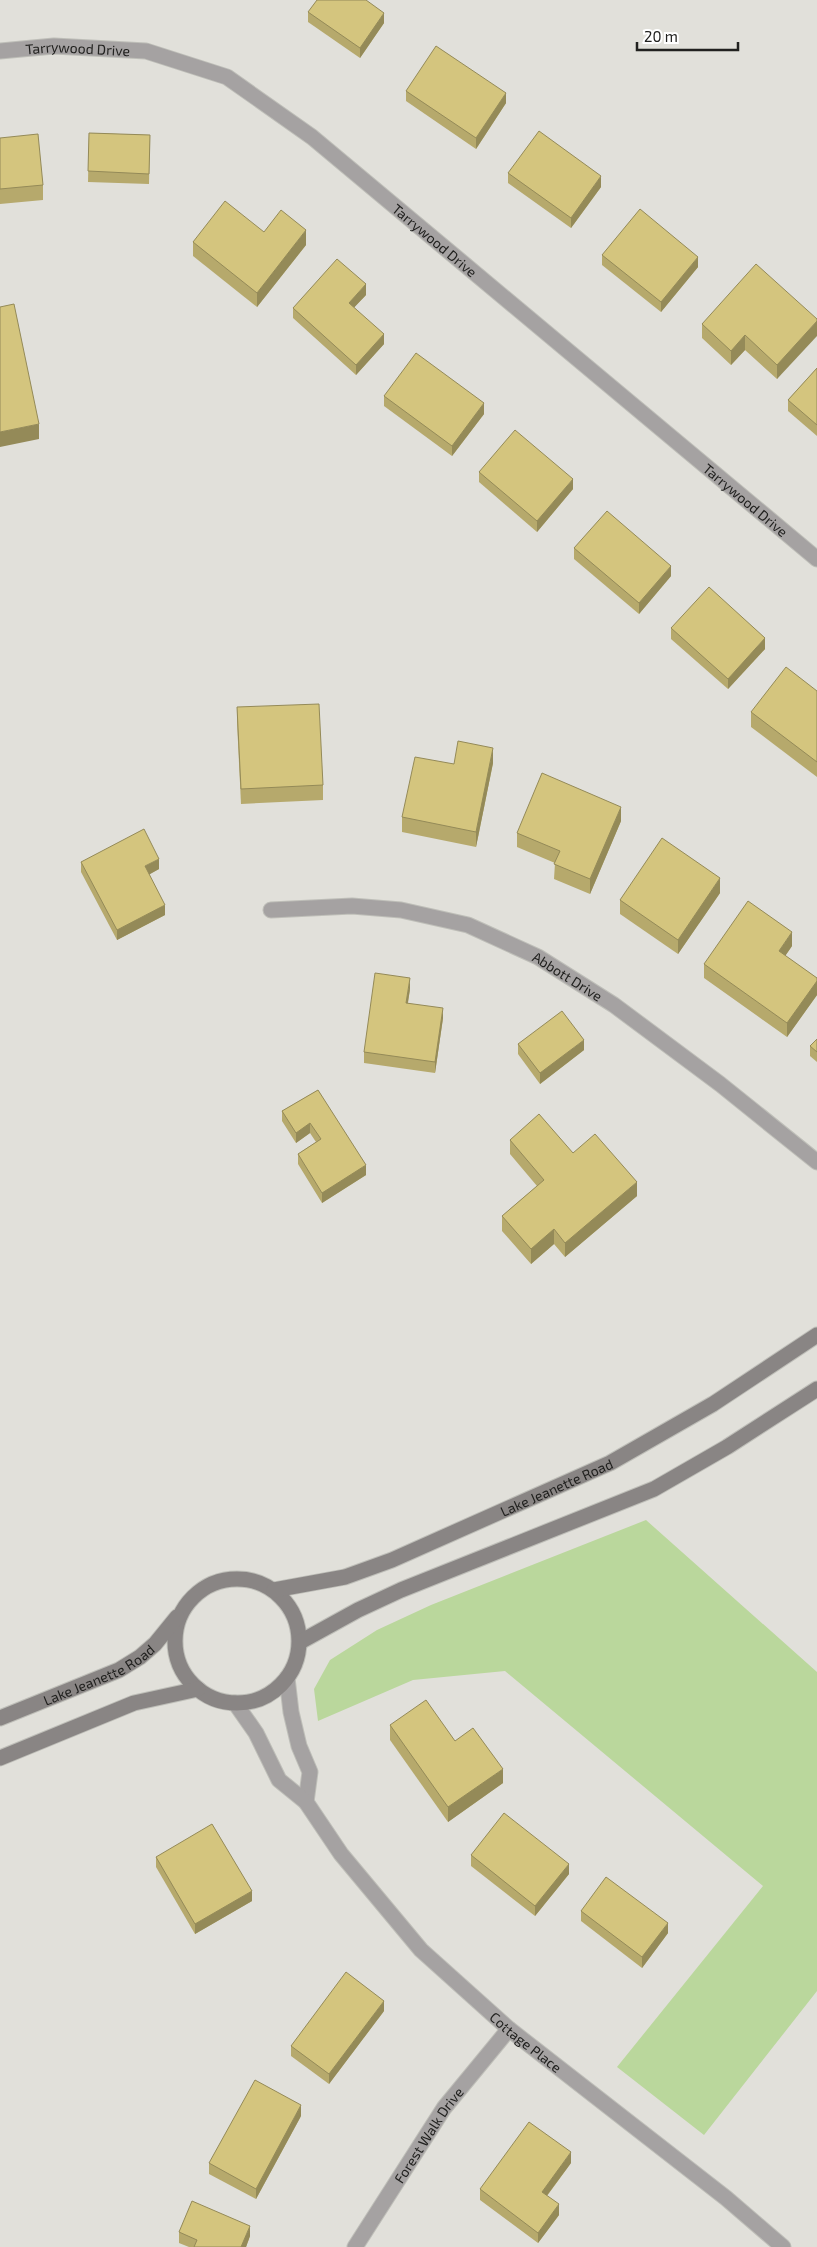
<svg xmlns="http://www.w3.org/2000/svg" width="817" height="2247" font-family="'Exo 2',sans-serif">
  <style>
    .green { fill: #bad79c }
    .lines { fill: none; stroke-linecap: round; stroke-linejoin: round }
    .street-casing { stroke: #bebeb8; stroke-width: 17 }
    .secondary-casing { stroke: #bebeb8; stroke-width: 17 }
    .street { stroke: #a5a2a2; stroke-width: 15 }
    .secondary { stroke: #898584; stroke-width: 15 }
    .wall { fill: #b6a96c }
    .shaded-wall { fill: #948a58 }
    .building { fill: #d4c57e; stroke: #948a58 }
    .labels { text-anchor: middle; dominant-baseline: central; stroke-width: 4; stroke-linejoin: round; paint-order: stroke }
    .street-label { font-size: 14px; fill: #21211f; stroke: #fff }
  </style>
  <rect width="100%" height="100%" fill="#e1e0da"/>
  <path class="green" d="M 646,1520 L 817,1672 L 817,1991 L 704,2135 L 617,2067 L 763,1886 L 505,1671 L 413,1680 L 318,1721 L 314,1689 L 330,1660 L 377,1630 L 431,1605 Z"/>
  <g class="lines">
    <defs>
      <g id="street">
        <path id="s1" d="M 0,51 L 54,46 L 146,51 L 227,77 L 312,137 L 817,559"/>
        <path id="s2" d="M 271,910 L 352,906 L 401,910 L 468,925 L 538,957 L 614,1005 L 720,1084 L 817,1162"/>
        <path d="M 287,1678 L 291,1712 L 299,1746 L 310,1772 L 306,1802"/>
        <path id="s3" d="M 235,1703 L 256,1733 L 279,1780 L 306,1802 L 341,1854 L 421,1950 L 509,2029 L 726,2198 L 783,2247"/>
        <path id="s4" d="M 355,2247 L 444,2108 L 509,2029"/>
      </g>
      <g id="secondary">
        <circle cx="237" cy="1641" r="62"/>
        <path id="s5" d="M 274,1590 L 345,1577 L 392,1560 L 610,1463 L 713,1404 L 817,1335"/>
        <path d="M 300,1642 L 358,1610 L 401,1590 L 654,1489 L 727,1447 L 817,1389"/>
        <path id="s6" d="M 0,1718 L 119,1670 L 140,1657 L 155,1644 L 177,1617"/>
        <path d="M 0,1758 L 134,1703 L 198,1689"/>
      </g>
    </defs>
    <use href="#street" class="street-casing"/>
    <use href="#secondary" class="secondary-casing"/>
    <use href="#street" class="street"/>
    <use href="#secondary" class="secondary"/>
  </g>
  <g class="wall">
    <path d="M 308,12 L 384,23 L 360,58 L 308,22 Z"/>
    <path d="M 406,91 L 506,103 L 476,149 L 406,101 Z"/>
    <path d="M 89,133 L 150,135 L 149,184 L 88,182 Z"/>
    <path d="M 0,138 L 43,185 L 43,200 L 0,204 Z"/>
    <path d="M 508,173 L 601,187 L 571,228 L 508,183 Z"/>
    <path d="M 264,232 L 306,245 L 257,307 L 193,256 L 193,242 Z"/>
    <path d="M 602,255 L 698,267 L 661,312 L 602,265 Z"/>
    <path d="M 366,295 L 354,307 L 384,344 L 356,375 L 293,318 L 293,308 Z"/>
    <path d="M 817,319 L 777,379 L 745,350 L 731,365 L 702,338 L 702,324 Z"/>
    <path d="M 817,368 L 817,436 L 788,411 L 788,400 Z"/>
    <path d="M 384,396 L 484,414 L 452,456 L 384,406 Z"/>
    <path d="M 479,472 L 573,489 L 537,532 L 479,482 Z"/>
    <path d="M 574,548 L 671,576 L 639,614 L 574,559 Z"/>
    <path d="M 671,628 L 765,649 L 728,689 L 671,639 Z"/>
    <path d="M 817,691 L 817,777 L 751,727 L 751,712 Z"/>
    <path d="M 237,707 L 323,785 L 323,800 L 241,804 L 237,722 Z"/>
    <path d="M 493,763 L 476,847 L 402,832 L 402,817 L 454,764 Z"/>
    <path d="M 621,821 L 590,894 L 554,879 L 555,863 L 517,847 L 517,833 Z"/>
    <path d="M 81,862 L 159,869 L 149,874 L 165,915 L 117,940 L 81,872 Z"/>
    <path d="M 720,893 L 678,954 L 620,914 L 620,900 Z"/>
    <path d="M 792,946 L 785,956 L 817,978 L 817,995 L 787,1037 L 704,978 L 704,964 Z"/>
    <path d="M 410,989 L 408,1003 L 443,1018 L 435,1073 L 364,1063 L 364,1052 Z"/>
    <path d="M 817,1039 L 817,1062 L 810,1056 L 810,1046 Z"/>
    <path d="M 518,1044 L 584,1050 L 540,1084 L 518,1054 Z"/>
    <path d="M 318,1090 L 366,1175 L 322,1203 L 298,1164 L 298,1154 L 316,1142 L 310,1133 L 296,1143 L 282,1121 L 282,1111 Z"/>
    <path d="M 510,1140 L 573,1153 L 637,1196 L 565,1257 L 554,1244 L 531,1264 L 502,1231 L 502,1216 L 537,1186 L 510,1154 Z"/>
    <path d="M 390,1725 L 455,1741 L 503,1783 L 448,1822 L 390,1740 Z"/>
    <path d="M 471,1855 L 569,1874 L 535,1916 L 471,1866 Z"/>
    <path d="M 156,1857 L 252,1901 L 195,1934 L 156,1867 Z"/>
    <path d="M 581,1911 L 668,1933 L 642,1968 L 581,1921 Z"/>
    <path d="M 384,2011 L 329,2084 L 291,2056 L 291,2046 Z"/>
    <path d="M 301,2116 L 256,2199 L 209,2174 L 209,2163 Z"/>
    <path d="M 571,2163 L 547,2196 L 559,2215 L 538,2243 L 480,2200 L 480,2189 Z"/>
    <path d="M 179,2232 L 250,2236 L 246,2247 L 189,2247 L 179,2243 Z"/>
  </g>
  <g class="shaded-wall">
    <path d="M 384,13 L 384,23 L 360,58 L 360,48 Z"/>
    <path d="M 506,93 L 506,103 L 476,149 L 476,138 Z"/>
    <path d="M 601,176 L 601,187 L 571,228 L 571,218 Z"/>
    <path d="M 306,230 L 306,245 L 257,307 L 257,293 Z"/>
    <path d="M 698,257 L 698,267 L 661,312 L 661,302 Z"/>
    <path d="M 366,284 L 366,295 L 349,313 L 349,303 Z"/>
    <path d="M 817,321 L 817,336 L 777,379 L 777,365 Z"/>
    <path d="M 384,334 L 384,344 L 356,375 L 356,365 Z"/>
    <path d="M 745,335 L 745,350 L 731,365 L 731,351 Z"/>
    <path d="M 484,403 L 484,414 L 452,456 L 452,446 Z"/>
    <path d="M 39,424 L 39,439 L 0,447 L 0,432 Z"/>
    <path d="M 573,479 L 573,489 L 537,532 L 537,521 Z"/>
    <path d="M 671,566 L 671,576 L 639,614 L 639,603 Z"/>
    <path d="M 765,638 L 765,649 L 728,689 L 728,679 Z"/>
    <path d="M 493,748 L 493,763 L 476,847 L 476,832 Z"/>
    <path d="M 621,807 L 621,821 L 590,894 L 590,879 Z"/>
    <path d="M 159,859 L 159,869 L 145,877 L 145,866 Z"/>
    <path d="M 720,878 L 720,893 L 678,954 L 678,940 Z"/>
    <path d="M 165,905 L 165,915 L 117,940 L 117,930 Z"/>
    <path d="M 792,932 L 792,946 L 779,965 L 779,951 Z"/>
    <path d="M 410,978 L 410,989 L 406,1013 L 406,1003 Z"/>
    <path d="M 817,981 L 817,995 L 787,1037 L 787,1023 Z"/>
    <path d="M 443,1008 L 443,1018 L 435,1073 L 435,1062 Z"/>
    <path d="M 584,1040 L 584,1050 L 540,1084 L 540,1073 Z"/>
    <path d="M 310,1123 L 310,1133 L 296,1143 L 296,1133 Z"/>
    <path d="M 366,1165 L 366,1175 L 322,1203 L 322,1193 Z"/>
    <path d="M 637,1182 L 637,1196 L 565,1257 L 565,1243 Z"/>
    <path d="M 554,1229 L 554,1244 L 531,1264 L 531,1249 Z"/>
    <path d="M 503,1769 L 503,1783 L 448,1822 L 448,1807 Z"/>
    <path d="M 569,1864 L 569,1874 L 535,1916 L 535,1906 Z"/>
    <path d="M 252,1891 L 252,1901 L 195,1934 L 195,1924 Z"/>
    <path d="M 668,1923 L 668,1933 L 642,1968 L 642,1957 Z"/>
    <path d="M 384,2001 L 384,2011 L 329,2084 L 329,2074 Z"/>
    <path d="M 301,2105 L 301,2116 L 256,2199 L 256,2189 Z"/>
    <path d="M 571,2152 L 571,2163 L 542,2202 L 542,2192 Z"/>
    <path d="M 559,2204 L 559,2215 L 538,2243 L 538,2233 Z"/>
    <path d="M 250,2226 L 250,2236 L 246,2247 L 241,2247 Z"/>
  </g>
  <g class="building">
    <path d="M 317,0 L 366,0 L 384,13 L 360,48 L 308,12 Z"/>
    <path d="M 436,46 L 506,93 L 476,138 L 406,91 Z"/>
    <path d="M 539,131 L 601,176 L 571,218 L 508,173 Z"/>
    <path d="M 89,133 L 150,135 L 149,174 L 88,171 Z"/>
    <path d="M 38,134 L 43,185 L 0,189 L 0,138 Z"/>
    <path d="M 225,201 L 264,232 L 281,210 L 306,230 L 257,293 L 193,242 Z"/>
    <path d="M 640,209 L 698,257 L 661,302 L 602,255 Z"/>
    <path d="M 337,259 L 366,284 L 349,303 L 384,334 L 356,365 L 293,308 Z"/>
    <path d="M 756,264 L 817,319 L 817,321 L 777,365 L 745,335 L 731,351 L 702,324 Z"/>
    <path d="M 14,304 L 39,424 L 0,432 L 0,307 Z"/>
    <path d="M 416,353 L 484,403 L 452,446 L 384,396 Z"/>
    <path d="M 817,368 L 817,425 L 788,400 Z"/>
    <path d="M 515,430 L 573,479 L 537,521 L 479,472 Z"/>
    <path d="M 607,511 L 671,566 L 639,603 L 574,548 Z"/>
    <path d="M 709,587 L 765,638 L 728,679 L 671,628 Z"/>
    <path d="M 786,667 L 817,691 L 817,762 L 751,712 Z"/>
    <path d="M 319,704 L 323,785 L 241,789 L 237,707 Z"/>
    <path d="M 458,741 L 493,748 L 476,832 L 402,817 L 415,757 L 454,764 Z"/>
    <path d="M 542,773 L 621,807 L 590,879 L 554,864 L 560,851 L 517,833 Z"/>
    <path d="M 144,829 L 159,859 L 145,866 L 165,905 L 117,930 L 81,862 Z"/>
    <path d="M 662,838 L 720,878 L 678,940 L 620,900 Z"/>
    <path d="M 748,901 L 792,932 L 779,951 L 817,978 L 817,981 L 787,1023 L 704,964 Z"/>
    <path d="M 375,973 L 410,978 L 406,1003 L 443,1008 L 435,1062 L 364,1052 Z"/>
    <path d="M 562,1011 L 584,1040 L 540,1073 L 518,1044 Z"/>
    <path d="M 817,1039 L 817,1052 L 810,1046 Z"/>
    <path d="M 318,1090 L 366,1165 L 322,1193 L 298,1154 L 321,1139 L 310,1123 L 296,1133 L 282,1111 Z"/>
    <path d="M 539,1114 L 573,1153 L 595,1134 L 637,1182 L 565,1243 L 554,1229 L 531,1249 L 502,1216 L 544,1180 L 510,1140 Z"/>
    <path d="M 426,1700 L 455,1741 L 473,1728 L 503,1769 L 448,1807 L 390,1725 Z"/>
    <path d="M 504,1813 L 569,1864 L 535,1906 L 471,1855 Z"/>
    <path d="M 212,1824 L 252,1891 L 195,1924 L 156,1857 Z"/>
    <path d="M 606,1877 L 668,1923 L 642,1957 L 581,1911 Z"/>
    <path d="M 346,1972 L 384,2001 L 329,2074 L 291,2046 Z"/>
    <path d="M 255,2080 L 301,2105 L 256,2189 L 209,2163 Z"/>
    <path d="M 529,2122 L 571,2152 L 542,2192 L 559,2204 L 538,2233 L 480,2189 Z"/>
    <path d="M 192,2201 L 250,2226 L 241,2247 L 194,2247 L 197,2240 L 179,2232 Z"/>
  </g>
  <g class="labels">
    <g class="street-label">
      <text stroke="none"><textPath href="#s1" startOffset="78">Tarrywood Drive</textPath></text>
      <text stroke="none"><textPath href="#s1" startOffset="496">Tarrywood Drive</textPath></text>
      <text stroke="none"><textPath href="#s1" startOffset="901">Tarrywood Drive</textPath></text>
      <text stroke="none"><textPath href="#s2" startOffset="311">Abbott Drive</textPath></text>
      <text stroke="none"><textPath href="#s5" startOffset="302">Lake Jeanette Road</textPath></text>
      <text stroke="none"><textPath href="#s6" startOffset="108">Lake Jeanette Road</textPath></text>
      <text stroke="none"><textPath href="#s3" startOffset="451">Cottage Place</textPath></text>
      <text stroke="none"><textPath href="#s4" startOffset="134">Forest Walk Drive</textPath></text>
    </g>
  </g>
  <path d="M637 42v8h101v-8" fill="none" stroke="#21211f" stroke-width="2.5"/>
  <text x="644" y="42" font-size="15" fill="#21211f" stroke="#ffffff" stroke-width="4" paint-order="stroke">20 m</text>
</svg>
